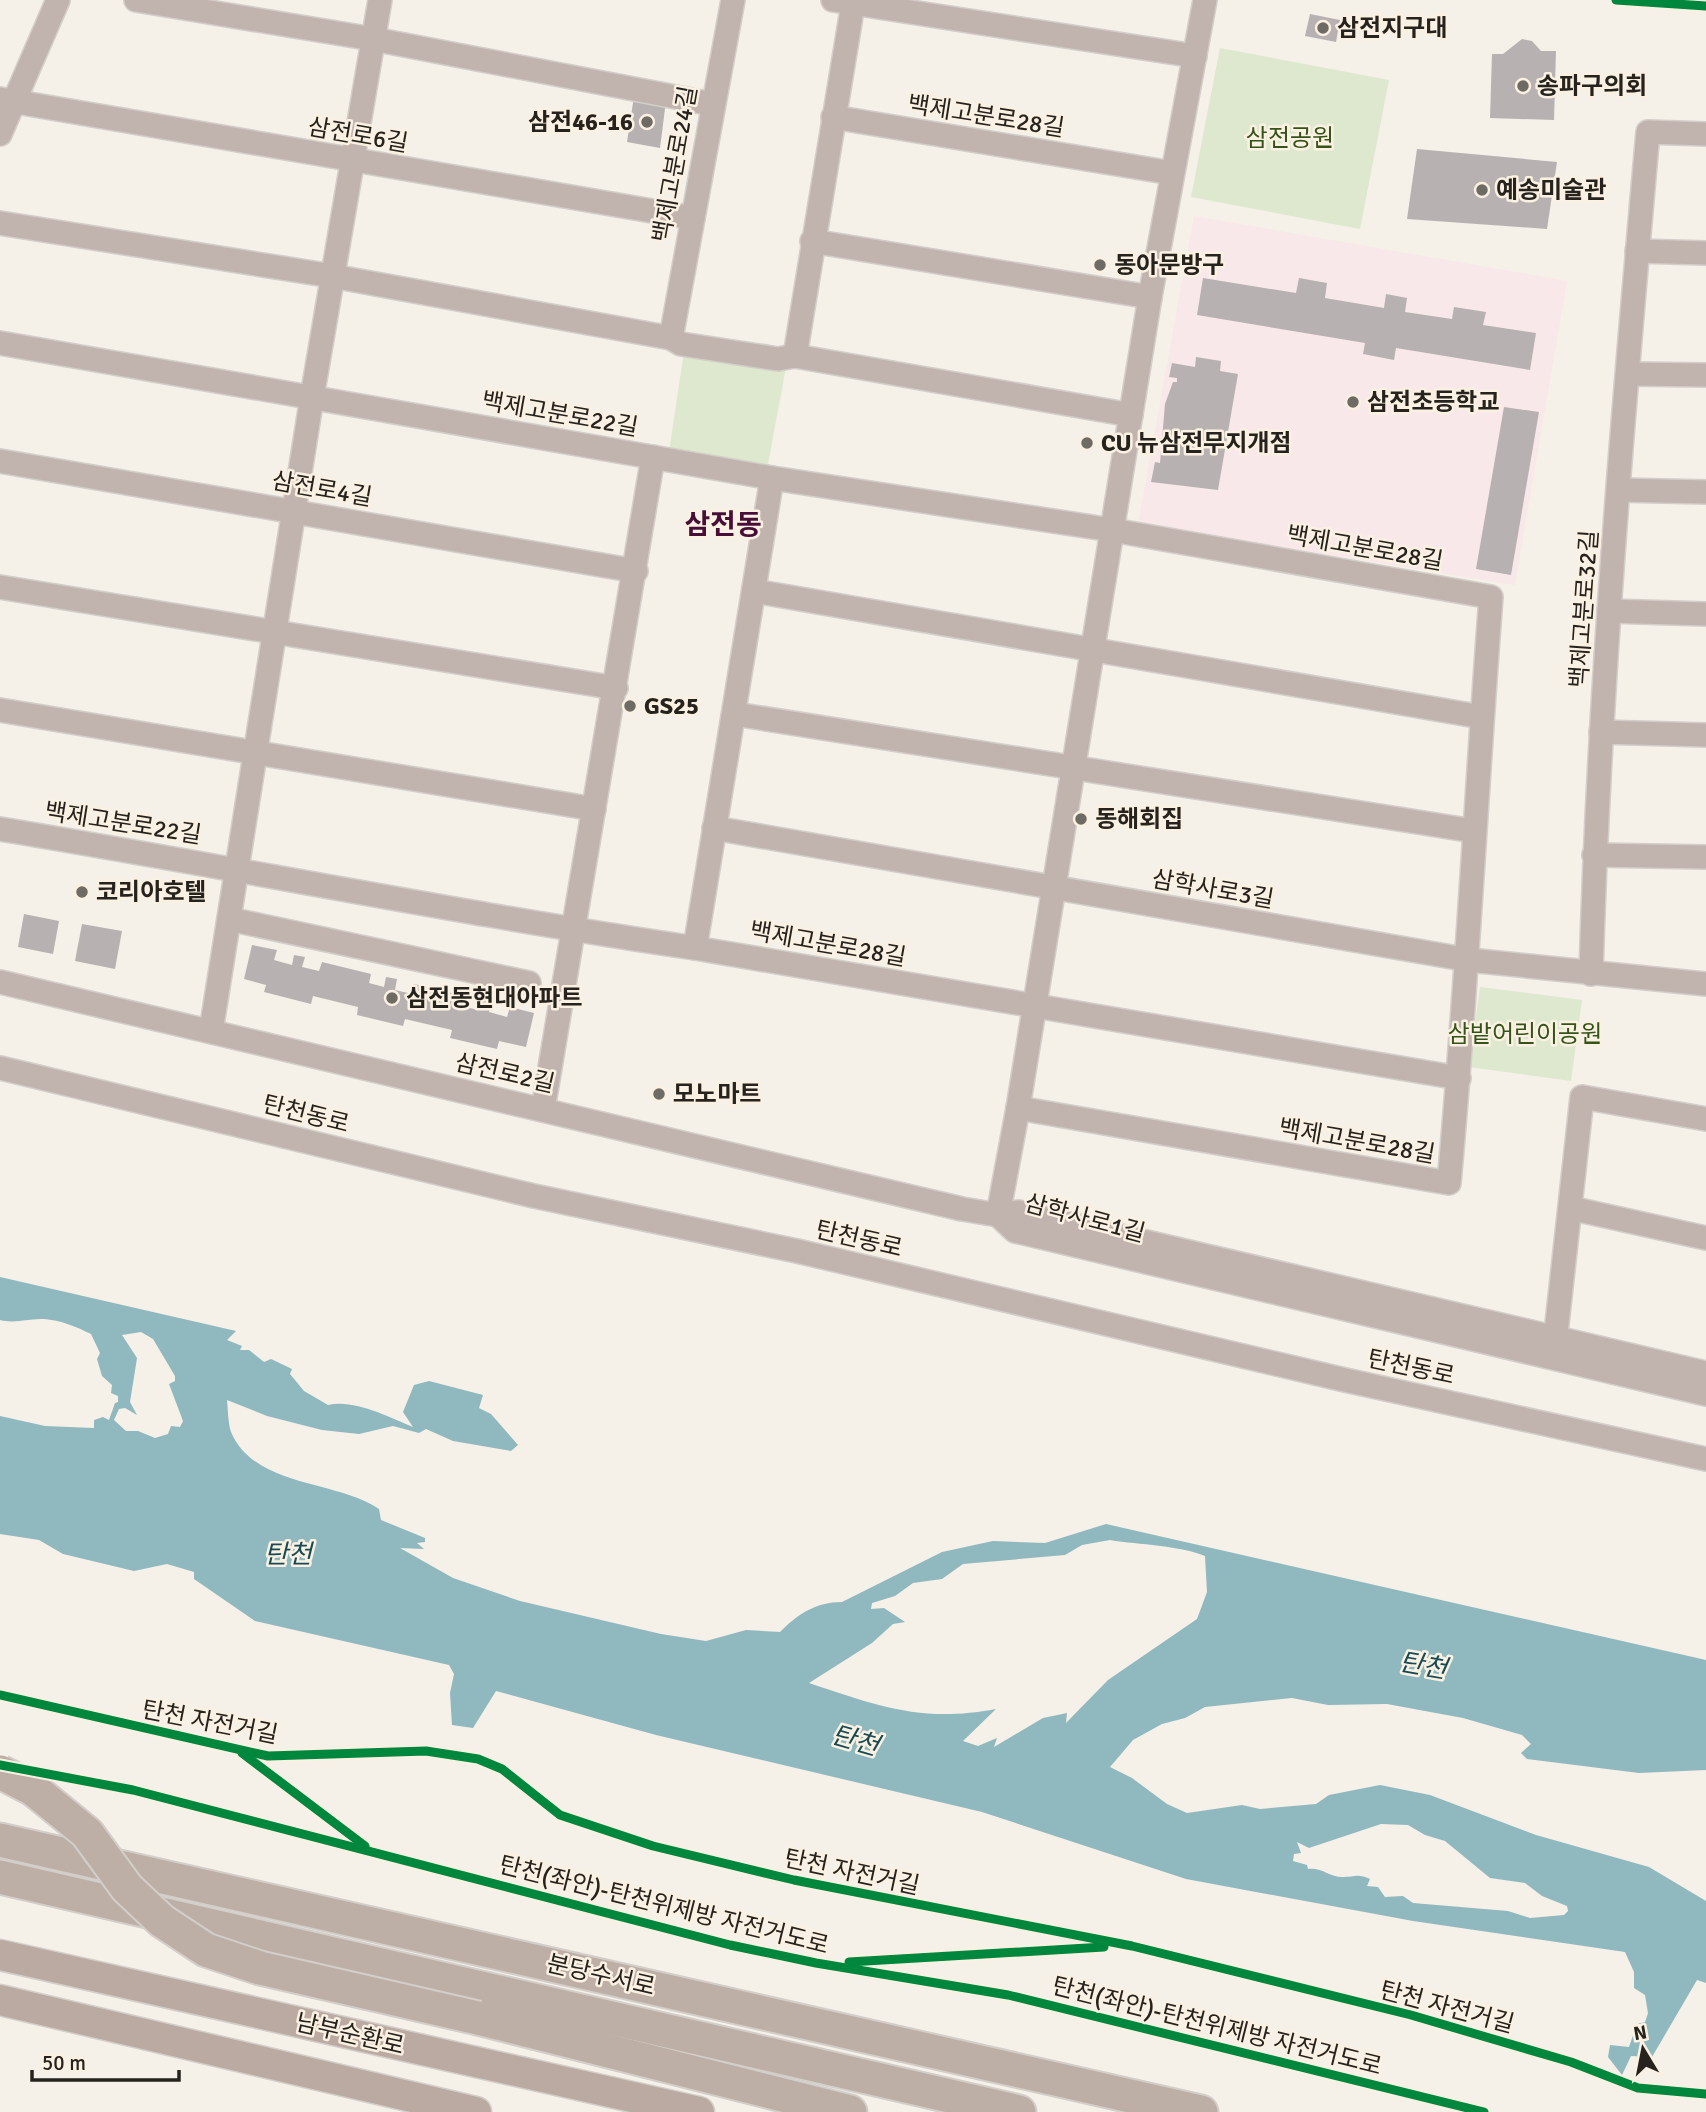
<svg xmlns="http://www.w3.org/2000/svg" width="1706" height="2112" font-family="Signika,'Noto Sans KR',sans-serif">
  <style>
    .education { fill: #f8e8e9 }
    .green { fill: #dde8cf }
    .water { fill: #90b8bf; fill-rule: evenodd }
    .building { fill: #b7b2b1 }
    .lines { fill: none; stroke-linecap: round; stroke-linejoin: round }
    .minor-casing { stroke: #d3cec9; stroke-width: 26 }
    .major-casing { stroke: #d3cec9; stroke-width: 33 }
    .highway-casing { stroke: #d3cec9; stroke-width: 37 }
    .minor { stroke: #c1b4ae; stroke-width: 23 }
    .major { stroke: #baaaa2; stroke-width: 30 }
    .highway { stroke: #beafa6; stroke-width: 33 }
    .highway-bridge-casing { stroke: #d3cec9; stroke-width: 37; stroke-linecap: butt }
    .highway-bridge { stroke: #beafa6; stroke-width: 33 }
    .cycleway-casing { stroke: #fbf1e2; stroke-width: 13 }
    .cycleway { stroke: #00873e; stroke-width: 9 }
    .poi-dot { fill: #6e6b65; stroke: #fbf1e2; stroke-width: 2.5 }
    .labels { text-anchor: middle; dominant-baseline: central; stroke-width: 5; stroke-linejoin: round; paint-order: stroke }
    .poi-label { font-size: 24px; font-weight: bold; fill: #26231e; stroke: #fbf1e2; text-anchor: start }
    .street-label { font-size: 24px; fill: #26231e; stroke: #fbf1e2 }
    .park-label { font-size: 24px; fill: #335318; stroke: #fbf1e2 }
    .water-label { font-size: 26px; font-style: italic; fill: #164a55; stroke: #fbf1e2 }
    .quarter-label { font-size: 28px; font-weight: bold; fill: #470e38; stroke: #fbf1e2 }
  </style>
  <rect width="100%" height="100%" fill="#f5f0e8"/>
  <path class="education" d="M 1194,216 L 1567,281 L 1515,585 L 1138,524 Z"/>
  <g class="green">
    <path d="M 1220,48 L 1389,80 L 1360,229 L 1191,197 Z"/>
    <path d="M 685,345 L 787,362 L 768,464 L 669,452 Z"/>
    <path d="M 1480,987 L 1582,1000 L 1571,1081 L 1469,1067 Z"/>
  </g>
  <path class="water" d="M 0,1277 L 236,1331 L 227,1340 L 242,1346 L 240,1350 L 249,1350 L 264,1362 L 271,1359 L 292,1369 L 290,1374 L 304,1391 L 328,1405 C 355,1399 388,1417 413,1427 L 403,1412 L 414,1385 L 429,1381 L 483,1395 L 479,1408 L 491,1414 L 518,1445 L 511,1451 L 453,1441 L 426,1429 L 419,1433 L 393,1426 L 359,1434 L 322,1430 L 267,1416 L 227,1400 C 228,1410 228,1423 231,1432 C 255,1488 337,1480 379,1509 L 381,1520 L 425,1538 L 425,1542 L 417,1543 L 424,1549 L 400,1548 L 453,1578 L 520,1601 L 661,1634 L 706,1641 L 746,1630 L 780,1632 C 798,1614 816,1602 842,1602 L 942,1552 L 993,1541 L 1045,1543 L 1106,1524 L 1706,1660 L 1706,1770 L 1639,1773 L 1527,1759 L 1521,1753 L 1531,1744 L 1522,1735 L 1463,1718 L 1387,1704 L 1328,1705 L 1292,1698 L 1205,1707 L 1185,1718 L 1162,1724 L 1133,1740 L 1110,1767 L 1132,1778 L 1167,1804 L 1187,1813 L 1242,1805 L 1260,1809 L 1316,1804 L 1329,1795 L 1380,1785 L 1430,1795 L 1536,1835 L 1649,1867 L 1706,1901 L 1706,1983 L 1697,1980 L 1652,2057 L 1631,2056 L 1622,2075 L 1608,2057 L 1610,2045 L 1629,2047 L 1637,2024 L 1645,2022 L 1648,2013 L 1645,1995 L 1634,1988 L 1634,1972 L 1625,1952 L 1413,1921 L 1186,1879 L 982,1812 L 656,1735 L 496,1691 L 473,1728 L 452,1725 L 450,1693 L 454,1674 L 449,1665 L 255,1621 L 194,1579 L 194,1572 L 167,1564 L 134,1571 L 63,1554 L 39,1540 L 0,1534 L 0,1416 L 45,1426 L 94,1428 L 94,1420 L 103,1417 L 109,1420 L 115,1403 L 118,1402 L 118,1396 L 111,1393 L 112,1385 L 102,1376 L 97,1359 L 100,1353 L 91,1334 C 77,1327 60,1320 44,1319 C 28,1318 16,1324 0,1320 ZM 141,1332 L 153,1339 L 175,1376 L 175,1381 L 169,1384 L 183,1421 L 180,1427 L 171,1426 L 168,1434 L 155,1438 L 138,1431 L 126,1431 L 114,1420 L 119,1409 L 125,1408 L 137,1415 L 130,1402 L 137,1358 L 122,1335 ZM 1110,1540 C 1141,1545 1177,1545 1205,1556 L 1207,1592 L 1197,1619 L 1108,1680 L 1066,1723 L 1067,1713 L 1043,1718 L 994,1747 L 997,1738 L 978,1746 L 963,1741 L 996,1709 C 922,1723 878,1706 809,1683 L 872,1643 L 893,1624 L 905,1622 L 884,1608 L 871,1609 L 872,1603 L 895,1596 L 913,1583 L 942,1579 L 963,1564 L 1065,1555 L 1082,1545 ZM 1381,1824 L 1408,1825 L 1425,1835 L 1445,1841 L 1490,1878 L 1525,1883 L 1542,1896 L 1567,1906 L 1568,1911 L 1564,1915 L 1530,1918 L 1508,1911 L 1413,1903 L 1403,1896 L 1385,1897 L 1378,1887 L 1367,1886 L 1370,1879 C 1358,1873 1355,1877 1342,1877 C 1330,1877 1321,1867 1308,1869 L 1307,1865 L 1293,1861 L 1294,1854 L 1301,1853 L 1297,1842 L 1309,1848 Z"/>
  <g class="building">
    <path d="M 1310,14 L 1340,20 L 1336,42 L 1305,36 Z"/>
    <path d="M 1522,39 L 1532,41 L 1541,51 L 1556,51 L 1554,120 L 1490,118 L 1492,54 L 1503,54 Z"/>
    <path d="M 634,96 L 666,101 L 660,148 L 627,142 Z"/>
    <path d="M 1417,149 L 1557,162 L 1547,229 L 1407,219 Z"/>
    <path d="M 1203,278 L 1296,293 L 1299,278 L 1327,283 L 1325,298 L 1384,308 L 1386,294 L 1407,298 L 1405,312 L 1452,319 L 1454,307 L 1486,312 L 1483,325 L 1536,333 L 1530,370 L 1396,348 L 1394,360 L 1363,354 L 1365,343 L 1197,315 Z"/>
    <path d="M 1196,357 L 1221,361 L 1220,371 L 1238,374 L 1218,490 L 1151,482 L 1155,462 L 1160,463 L 1165,404 L 1173,382 L 1177,382 L 1177,378 L 1169,377 L 1172,363 L 1195,367 Z"/>
    <path d="M 1504,407 L 1539,412 L 1511,575 L 1476,569 Z"/>
    <path d="M 24,914 L 59,921 L 53,954 L 18,947 Z"/>
    <path d="M 82,924 L 122,931 L 115,969 L 75,961 Z"/>
    <path d="M 252,945 L 277,950 L 274,960 L 292,965 L 294,955 L 305,957 L 302,967 L 319,971 L 322,962 L 371,974 L 369,983 L 384,987 L 386,977 L 397,979 L 395,990 L 412,994 L 414,984 L 464,996 L 462,1006 L 478,1010 L 480,999 L 491,1002 L 489,1012 L 507,1017 L 510,1007 L 534,1013 L 526,1047 L 499,1041 L 497,1049 L 450,1038 L 452,1030 L 405,1019 L 403,1026 L 357,1015 L 358,1007 L 313,996 L 311,1004 L 264,992 L 266,985 L 244,979 Z"/>
  </g>
  <g class="lines">
    <defs>
      <g id="minor">
        <path d="M 136,0 L 373,39 L 712,104"/>
        <path d="M 833,0 L 1195,56"/>
        <path d="M 0,99 L 693,218"/>
        <path d="M 833,117 L 1172,173"/>
        <path d="M 0,134 L 58,0"/>
        <path d="M 0,223 L 332,276 L 671,338 L 681,344 L 778,359 L 795,356 L 1131,415"/>
        <path d="M 812,241 L 1150,297"/>
        <path d="M 1637,251 L 1706,253"/>
        <path d="M 671,338 L 733,0"/>
        <path d="M 0,343 L 772,478 L 1112,530 L 1491,597 C 1476,793 1467,988 1449,1183 L 1018,1108"/>
        <path d="M 795,356 L 853,4"/>
        <path d="M 1629,374 L 1706,375"/>
        <path d="M 0,461 L 636,571"/>
        <path d="M 1619,490 L 1706,492"/>
        <path d="M 0,587 L 616,688"/>
        <path d="M 754,591 L 1482,717"/>
        <path d="M 1609,611 L 1706,614"/>
        <path d="M 0,710 L 594,809"/>
        <path d="M 735,714 L 1474,831"/>
        <path d="M 1601,732 L 1706,735"/>
        <path d="M 714,828 L 1469,960 L 1706,984"/>
        <path d="M 0,829 C 232,867 462,914 695,948 L 1459,1078"/>
        <path d="M 1594,855 L 1706,857"/>
        <path d="M 229,919 L 529,983"/>
        <path d="M 695,948 L 772,478"/>
        <path d="M 1591,974 C 1599,693 1623,412 1648,132 L 1706,134"/>
        <path d="M 0,982 L 962,1209 L 998,1215 L 1018,1212 L 1706,1373"/>
        <path d="M 211,1031 L 312,397 L 380,0"/>
        <path d="M 0,1068 L 534,1196 L 797,1251 L 1345,1380 L 1706,1459"/>
        <path d="M 543,1109 L 653,457"/>
        <path d="M 1570,1208 L 1706,1238"/>
        <path d="M 998,1215 L 1018,1108 L 1150,297 L 1205,0"/>
        <path d="M 998,1215 L 1015,1231 L 1706,1394"/>
        <path d="M 1554,1351 L 1582,1097 L 1706,1119"/>
      </g>
      <g id="major">
        <path d="M 0,1955 L 699,2112"/>
        <path d="M 0,2000 L 476,2112"/>
      </g>
      <g id="highway">
        <path d="M 0,1840 L 1201,2112"/>
        <path d="M 0,1877 L 1019,2112"/>
        <path d="M 478,2018 L 850,2112"/>
      </g>
    </defs>
    <use href="#minor" class="minor-casing"/>
    <use href="#major" class="major-casing"/>
    <use href="#highway" class="highway-casing"/>
    <use href="#minor" class="minor"/>
    <use href="#major" class="major"/>
    <use href="#highway" class="highway"/>
    <defs>
      <path id="highway-bridge" d="M 0,1772 L 33,1789 L 87,1833 L 127,1888 L 162,1921 L 206,1950 L 260,1968 L 478,2018"/>
    </defs>
    <use href="#highway-bridge" class="highway-bridge-casing"/>
    <use href="#highway-bridge" class="highway-bridge"/>
    <defs>
      <g id="cycleway">
        <path d="M 1616,0 L 1706,6"/>
        <path d="M 0,1695 L 268,1756 L 426,1751 L 478,1759 L 502,1769 L 560,1815 L 653,1846 L 794,1880 L 1132,1946 L 1411,2015 L 1571,2062 L 1638,2088 L 1706,2094"/>
        <path d="M 242,1753 L 365,1846"/>
        <path d="M 0,1765 L 133,1790 L 730,1945 L 816,1963 L 1008,1995 L 1484,2112"/>
        <path d="M 849,1962 L 1104,1947"/>
      </g>
    </defs>
    <use href="#cycleway" class="cycleway-casing"/>
    <use href="#cycleway" class="cycleway"/>
  </g>
  <g class="poi-dot">
    <circle cx="1323" cy="28" r="7"/>
    <circle cx="1523" cy="86" r="7"/>
    <circle cx="647" cy="122" r="7"/>
    <circle cx="1482" cy="190" r="7"/>
    <circle cx="1100" cy="265" r="7"/>
    <circle cx="1353" cy="402" r="7"/>
    <circle cx="1087" cy="443" r="7"/>
    <circle cx="630" cy="706" r="7"/>
    <circle cx="1081" cy="819" r="7"/>
    <circle cx="82" cy="892" r="7"/>
    <circle cx="392" cy="998" r="7"/>
    <circle cx="659" cy="1094" r="7"/>
  </g>
  <g class="labels">
    <g class="poi-label">
      <text x="1337" y="28">삼전지구대</text>
      <text x="1537" y="86">송파구의회</text>
      <text x="633" y="122" text-anchor="end">삼전46-16</text>
      <text x="1496" y="190">예송미술관</text>
      <text x="1114" y="265">동아문방구</text>
      <text x="1367" y="402">삼전초등학교</text>
      <text x="1101" y="443">CU 뉴삼전무지개점</text>
      <text x="644" y="706">GS25</text>
      <text x="1095" y="819">동해회집</text>
      <text x="96" y="892">코리아호텔</text>
      <text x="406" y="998">삼전동현대아파트</text>
      <text x="673" y="1094">모노마트</text>
    </g>
    <g class="street-label">
      <text transform="translate(986 116) rotate(9)">백제고분로28길</text>
      <text transform="translate(358 135) rotate(10)">삼전로6길</text>
      <text transform="translate(675 164) rotate(-80)">백제고분로24길</text>
      <text transform="translate(560 414) rotate(10)">백제고분로22길</text>
      <text transform="translate(322 489) rotate(10)">삼전로4길</text>
      <text transform="translate(1365 548) rotate(10)">백제고분로28길</text>
      <text transform="translate(1584 609) rotate(-86)">백제고분로32길</text>
      <text transform="translate(123 823) rotate(9)">백제고분로22길</text>
      <text transform="translate(1213 889) rotate(10)">삼학사로3길</text>
      <text transform="translate(828 944) rotate(10)">백제고분로28길</text>
      <text transform="translate(505 1073) rotate(13)">삼전로2길</text>
      <text transform="translate(306 1114) rotate(14)">탄천동로</text>
      <text transform="translate(1357 1141) rotate(10)">백제고분로28길</text>
      <text transform="translate(1085 1218) rotate(15)">삼학사로1길</text>
      <text transform="translate(859 1239) rotate(13)">탄천동로</text>
      <text transform="translate(1411 1367) rotate(12)">탄천동로</text>
      <text transform="translate(210 1722) rotate(11)">탄천 자전거길</text>
      <text transform="translate(852 1872) rotate(12)">탄천 자전거길</text>
      <text transform="translate(664 1905) rotate(14)">탄천(좌안)-탄천위제방 자전거도로</text>
      <text transform="translate(601 1975) rotate(13)">분당수서로</text>
      <text transform="translate(1447 2007) rotate(15)">탄천 자전거길</text>
      <text transform="translate(1217 2026) rotate(14)">탄천(좌안)-탄천위제방 자전거도로</text>
      <text transform="translate(350 2034) rotate(13)">남부순환로</text>
    </g>
    <g class="park-label">
      <text x="1290" y="138">삼전공원</text>
      <text x="1525" y="1034">삼밭어린이공원</text>
    </g>
    <g class="water-label">
      <text x="288" y="1555">탄천</text>
      <text transform="translate(1423 1666) rotate(10)">탄천</text>
      <text transform="translate(855 1741) rotate(16)">탄천</text>
    </g>
    <g class="quarter-label">
      <text x="723" y="525">삼전동</text>
    </g>
  </g>
  <g transform="translate(1643 2049) rotate(350)" stroke="#fbf1e2" stroke-width="5" paint-order="stroke">
  <path d="M0-5L12 26L0 18L-12 26Z" fill="#26231e"/>
  <text y="-10" font-size="19" font-weight="bold" text-anchor="middle" fill="#26231e">N</text>
  </g>
  <path d="M32 2070v10h147v-10" fill="none" stroke="#26231e" stroke-width="3.5"/>
  <text x="42" y="2070" font-size="21" fill="#26231e" stroke="#fbf1e2" stroke-width="5" paint-order="stroke">50 m</text>
</svg>
